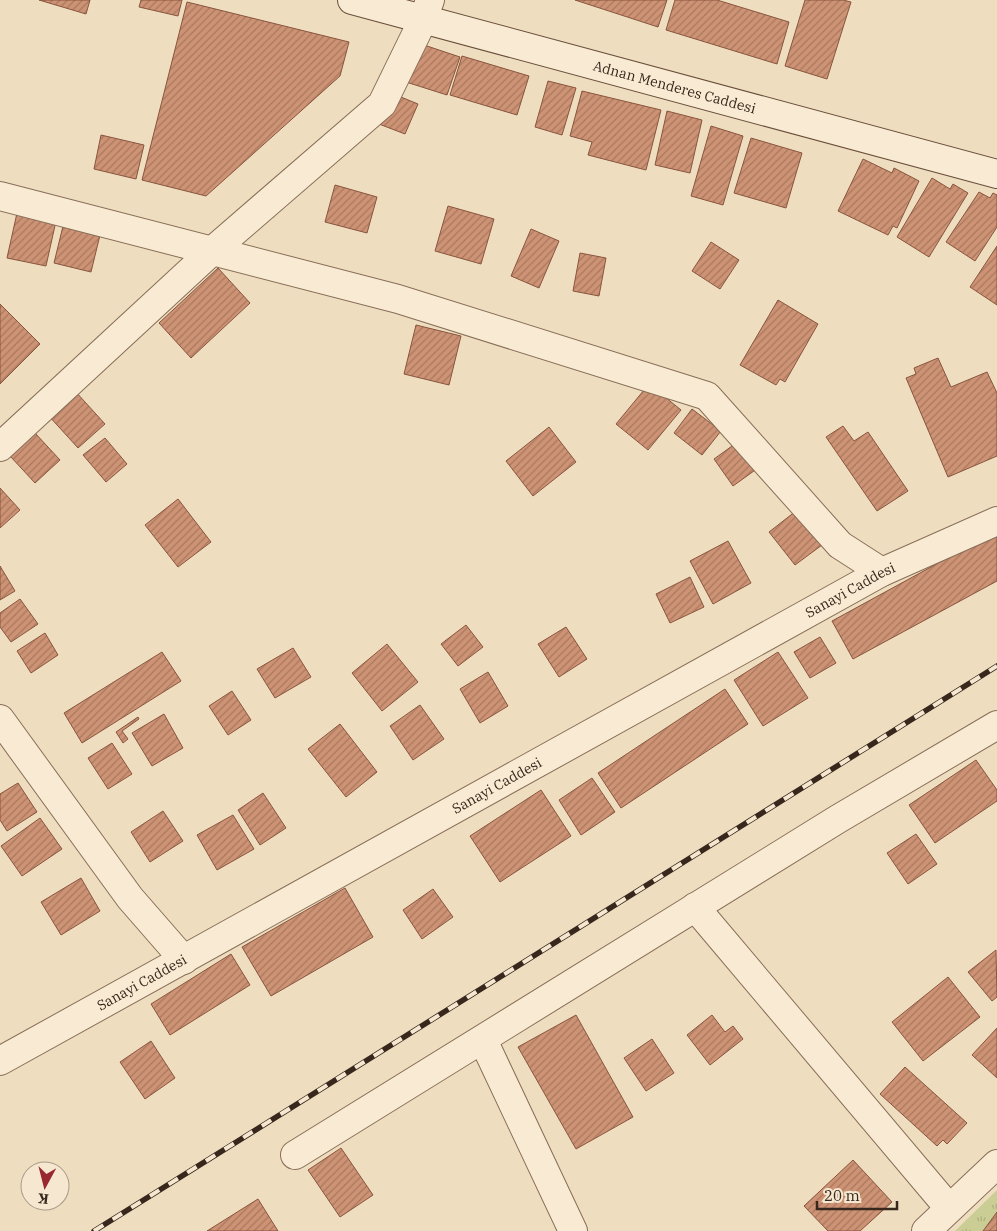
<svg xmlns="http://www.w3.org/2000/svg" width="997" height="1231" font-family="'IBM Plex Serif',serif">
  <style>
    .grass { fill: url(#grass-tufts) }
    .building { fill: url(#building-hatch); stroke: #88553d }
    .lines { fill: none; stroke-linecap: round; stroke-linejoin: round }
    .street-casing { stroke: #886e58; stroke-width: 30 }
    .secondary-casing { stroke: #6a4f3b; stroke-width: 30 }
    .street { stroke: #f9ebd3; stroke-width: 28 }
    .secondary { stroke: #f9ebd3; stroke-width: 28 }
    .rail-casing { stroke: #37271c; stroke-width: 5.5 }
    .rail { stroke: #f6e8d0; stroke-width: 4; stroke-dasharray: 11; stroke-linecap: butt }
    .labels { text-anchor: middle; dominant-baseline: central; stroke-width: 5; stroke-linejoin: round; paint-order: stroke }
    .street-label { font-size: 14px; fill: #37271c; stroke: #f6e8d0 }
  </style>
  <defs>
    <pattern id="grass-tufts" width="24" height="20" patternUnits="userSpaceOnUse" patternTransform="scale(1.25)"><rect width="24" height="20" fill="#cacd94"/><path d="M3 7l-1-3M5 7V3M7 7l1-3M15 17l-1-3M17 17v-4M19 17l1-3" fill="none" stroke="#aeb07f"/></pattern>
    <pattern id="building-hatch" width="6" height="6" patternUnits="userSpaceOnUse" patternTransform="scale(1.25)"><rect width="6" height="6" fill="#ce9375"/><path d="M-1 1l2-2M0 6l6-6M5 7l2-2" fill="none" stroke="#a8785f"/></pattern>
  </defs>
  <rect width="100%" height="100%" fill="#efddc0"/>
  <path class="grass" d="M 997,1190 L 997,1231 L 955,1231 Z"/>
  <g class="building">
    <path d="M 39,0 L 90,0 L 86,14 Z"/>
    <path d="M 141,0 L 182,0 L 178,16 L 139,7 Z"/>
    <path d="M 575,0 L 667,0 L 658,27 Z"/>
    <path d="M 675,0 L 717,0 L 789,22 L 777,64 L 666,30 Z"/>
    <path d="M 805,0 L 843,0 L 851,2 L 827,79 L 785,66 Z"/>
    <path d="M 187,2 L 349,42 L 340,76 L 206,196 L 142,180 Z"/>
    <path d="M 418,43 L 460,57 L 447,95 L 406,82 Z"/>
    <path d="M 462,56 L 529,76 L 517,115 L 450,95 Z"/>
    <path d="M 548,81 L 576,88 L 562,135 L 535,127 Z"/>
    <path d="M 582,91 L 661,110 L 646,170 L 588,155 L 592,142 L 570,136 Z"/>
    <path d="M 396,95 L 418,104 L 405,134 L 379,124 Z"/>
    <path d="M 667,111 L 702,120 L 690,173 L 655,165 Z"/>
    <path d="M 711,126 L 743,136 L 723,205 L 691,196 Z"/>
    <path d="M 101,135 L 144,145 L 136,179 L 94,169 Z"/>
    <path d="M 751,138 L 802,153 L 786,208 L 734,193 Z"/>
    <path d="M 863,159 L 892,173 L 894,168 L 919,181 L 897,228 L 893,226 L 888,235 L 838,211 Z"/>
    <path d="M 932,178 L 950,189 L 953,184 L 968,193 L 929,257 L 897,237 Z"/>
    <path d="M 335,185 L 377,197 L 367,233 L 325,222 Z"/>
    <path d="M 979,192 L 990,198 L 993,193 L 997,195 L 997,227 L 975,261 L 946,242 Z"/>
    <path d="M 448,206 L 494,219 L 481,264 L 435,251 Z"/>
    <path d="M 17,213 L 56,221 L 46,266 L 7,258 Z"/>
    <path d="M 64,222 L 101,231 L 91,272 L 54,263 Z"/>
    <path d="M 531,229 L 559,241 L 539,288 L 511,276 Z"/>
    <path d="M 711,242 L 739,260 L 720,289 L 692,271 Z"/>
    <path d="M 997,246 L 997,305 L 970,287 Z"/>
    <path d="M 580,253 L 606,258 L 599,296 L 573,291 Z"/>
    <path d="M 218,268 L 250,303 L 191,358 L 159,323 Z"/>
    <path d="M 778,300 L 818,324 L 785,382 L 780,379 L 776,385 L 740,365 Z"/>
    <path d="M 0,304 L 40,344 L 0,384 Z"/>
    <path d="M 416,325 L 461,336 L 449,385 L 404,374 Z"/>
    <path d="M 938,358 L 951,387 L 987,372 L 997,393 L 997,456 L 948,477 L 906,378 L 916,374 L 914,368 Z"/>
    <path d="M 649,384 L 681,410 L 648,450 L 616,424 Z"/>
    <path d="M 75,391 L 105,424 L 78,448 L 48,415 Z"/>
    <path d="M 692,409 L 721,431 L 702,455 L 674,433 Z"/>
    <path d="M 843,426 L 854,441 L 868,432 L 908,491 L 877,511 L 826,437 Z"/>
    <path d="M 549,427 L 576,462 L 533,496 L 506,461 Z"/>
    <path d="M 35,433 L 60,460 L 35,483 L 10,456 Z"/>
    <path d="M 105,438 L 127,464 L 106,482 L 83,455 Z"/>
    <path d="M 739,441 L 758,468 L 733,486 L 714,459 Z"/>
    <path d="M 0,488 L 20,510 L 0,528 Z"/>
    <path d="M 178,499 L 211,542 L 178,567 L 145,525 Z"/>
    <path d="M 796,511 L 822,545 L 795,565 L 769,532 Z"/>
    <path d="M 997,531 L 997,581 L 853,659 L 832,621 Z"/>
    <path d="M 728,541 L 751,583 L 713,604 L 690,561 Z"/>
    <path d="M 0,566 L 15,591 L 0,600 Z"/>
    <path d="M 690,577 L 704,607 L 670,623 L 656,594 Z"/>
    <path d="M 20,599 L 38,624 L 11,642 L 0,627 L 0,613 Z"/>
    <path d="M 466,625 L 483,647 L 458,666 L 441,644 Z"/>
    <path d="M 566,627 L 587,659 L 559,677 L 538,644 Z"/>
    <path d="M 45,633 L 58,655 L 31,673 L 17,651 Z"/>
    <path d="M 820,637 L 836,663 L 810,678 L 794,652 Z"/>
    <path d="M 387,644 L 418,682 L 382,711 L 352,673 Z"/>
    <path d="M 293,648 L 311,677 L 275,698 L 257,669 Z"/>
    <path d="M 162,652 L 181,681 L 82,743 L 64,713 Z"/>
    <path d="M 778,652 L 808,698 L 763,726 L 734,680 Z"/>
    <path d="M 488,672 L 508,706 L 480,723 L 460,689 Z"/>
    <path d="M 725,689 L 748,724 L 621,808 L 598,773 Z"/>
    <path d="M 232,691 L 251,720 L 228,735 L 209,706 Z"/>
    <path d="M 420,705 L 444,739 L 413,760 L 390,726 Z"/>
    <path d="M 164,714 L 183,748 L 152,766 L 132,733 Z"/>
    <path d="M 138,717 L 139,719 L 122,731 L 128,739 L 123,743 L 116,732 Z"/>
    <path d="M 340,724 L 377,772 L 346,797 L 308,749 Z"/>
    <path d="M 112,743 L 132,774 L 108,789 L 88,758 Z"/>
    <path d="M 976,760 L 997,790 L 997,801 L 935,843 L 909,805 Z"/>
    <path d="M 592,778 L 615,812 L 581,835 L 559,800 Z"/>
    <path d="M 18,783 L 37,812 L 7,831 L 0,820 L 0,794 Z"/>
    <path d="M 541,790 L 571,836 L 500,882 L 470,836 Z"/>
    <path d="M 263,793 L 286,828 L 260,845 L 238,810 Z"/>
    <path d="M 163,811 L 183,841 L 150,862 L 131,832 Z"/>
    <path d="M 233,815 L 254,849 L 217,870 L 197,835 Z"/>
    <path d="M 40,818 L 62,849 L 22,876 L 1,846 Z"/>
    <path d="M 916,834 L 937,864 L 908,884 L 887,853 Z"/>
    <path d="M 81,878 L 100,911 L 61,935 L 41,902 Z"/>
    <path d="M 345,888 L 373,937 L 271,996 L 242,947 Z"/>
    <path d="M 433,889 L 453,917 L 422,939 L 403,910 Z"/>
    <path d="M 996,950 L 997,997 L 992,1001 L 968,972 Z"/>
    <path d="M 231,954 L 250,985 L 170,1035 L 151,1004 Z"/>
    <path d="M 948,977 L 980,1017 L 923,1061 L 892,1022 Z"/>
    <path d="M 576,1015 L 633,1117 L 576,1149 L 518,1047 Z"/>
    <path d="M 712,1015 L 725,1032 L 733,1026 L 743,1039 L 710,1065 L 687,1035 Z"/>
    <path d="M 997,1028 L 997,1078 L 972,1055 Z"/>
    <path d="M 652,1039 L 674,1073 L 646,1091 L 624,1058 Z"/>
    <path d="M 151,1041 L 175,1078 L 145,1099 L 120,1062 Z"/>
    <path d="M 905,1067 L 967,1123 L 947,1144 L 943,1140 L 937,1146 L 880,1094 Z"/>
    <path d="M 341,1148 L 373,1195 L 340,1217 L 308,1170 Z"/>
    <path d="M 853,1160 L 892,1202 L 860,1231 L 828,1231 L 804,1206 Z"/>
    <path d="M 258,1199 L 278,1231 L 207,1231 Z"/>
    <path d="M 997,1212 L 997,1231 L 983,1231 Z"/>
  </g>
  <g class="lines">
    <defs>
      <g id="street">
        <path d="M 0,196 L 398,299 L 707,396 L 840,545 L 882,572"/>
        <path d="M 0,447 L 212,251 L 382,104 L 423,20 L 430,0"/>
        <path d="M 0,719 L 130,898 L 184,960"/>
        <path d="M 695,907 L 949,1208"/>
        <path d="M 483,1040 L 573,1231"/>
        <path id="s1" d="M 0,1061 L 882,572 L 997,521"/>
        <path d="M 295,1155 L 838,819 L 997,725"/>
        <path d="M 926,1231 L 997,1164"/>
      </g>
      <g id="secondary">
        <path id="s2" d="M 352,0 L 997,174"/>
      </g>
    </defs>
    <use href="#street" class="street-casing"/>
    <use href="#secondary" class="secondary-casing"/>
    <use href="#street" class="street"/>
    <use href="#secondary" class="secondary"/>
    <defs>
      <path id="rail" d="M 94,1231 L 997,666"/>
    </defs>
    <use href="#rail" class="rail-casing"/>
    <use href="#rail" class="rail"/>
  </g>
  <g class="labels">
    <g class="street-label">
      <text stroke="none"><textPath href="#s2" startOffset="334">Adnan Menderes Caddesi</textPath></text>
      <text stroke="none"><textPath href="#s1" startOffset="972">Sanayi Caddesi</textPath></text>
      <text stroke="none"><textPath href="#s1" startOffset="568">Sanayi Caddesi</textPath></text>
      <text stroke="none"><textPath href="#s1" startOffset="162">Sanayi Caddesi</textPath></text>
    </g>
  </g>
  <g transform="translate(45 1186) rotate(187)"><circle r="24" fill="#f6e8d0" stroke="#aa9b88"/>
  <path d="M0-4L9 19L0 12L-9 19Z" fill="#982730"/>
  <text y="-8" font-size="14" font-weight="bold" text-anchor="middle" fill="#37271c">K</text>
  </g>
  <path d="M817 1201v8h80v-8" fill="none" stroke="#37271c" stroke-width="2.5"/>
  <text x="824" y="1201" font-size="15" fill="#37271c" stroke="#f6e8d0" stroke-width="4" paint-order="stroke">20 m</text>
</svg>
